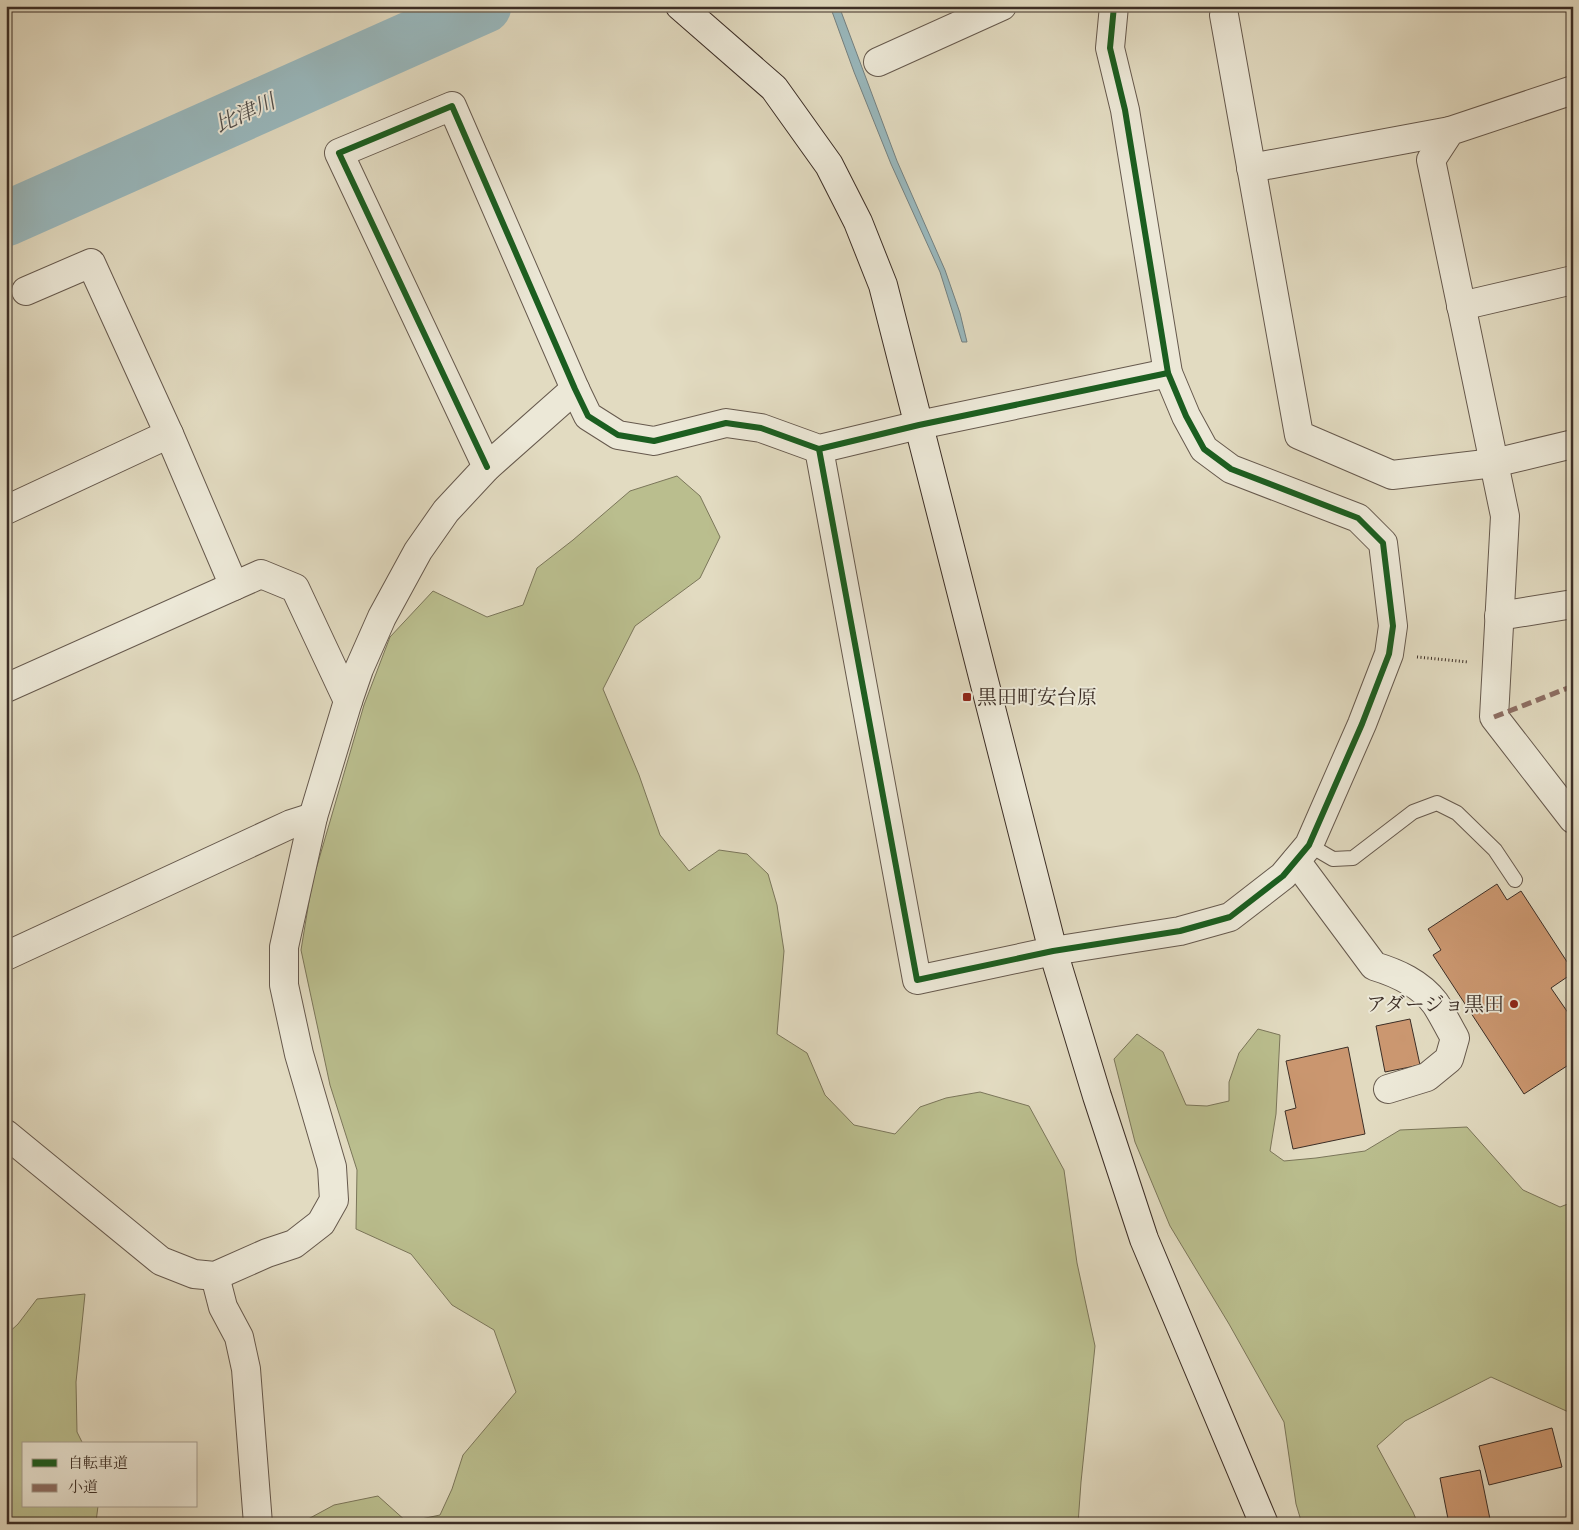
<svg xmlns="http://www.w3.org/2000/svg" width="1579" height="1530" font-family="Alegreya,'Noto Serif JP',serif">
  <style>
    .green { fill: #babe8e; stroke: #7b765a }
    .water { fill: #99b8bd; stroke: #748181 }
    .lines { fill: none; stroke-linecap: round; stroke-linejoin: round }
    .river { stroke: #99b8bd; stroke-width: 55 }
    .building { fill: #cb9770; stroke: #3c2e26 }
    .lane-casing { stroke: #66594d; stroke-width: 16 }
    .street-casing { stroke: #66594d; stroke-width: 30 }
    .secondary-casing { stroke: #3c2e26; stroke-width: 30 }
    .path { stroke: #3c2e26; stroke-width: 3; stroke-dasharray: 1 2.5; stroke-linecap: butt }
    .lane { stroke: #ece8d7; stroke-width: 14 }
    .street { stroke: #ece8d7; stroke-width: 28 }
    .secondary { stroke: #ece8d7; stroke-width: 28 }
    .quiet { stroke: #8d6e63; stroke-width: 5; stroke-dasharray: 10 5; stroke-linecap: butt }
    .cycleway-casing { stroke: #ece8d7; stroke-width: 9 }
    .cycleway { stroke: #1b5e20; stroke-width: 6 }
    .poi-dot { fill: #8f2418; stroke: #ece8d7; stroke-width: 2 }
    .labels { text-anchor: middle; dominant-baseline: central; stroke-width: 4; stroke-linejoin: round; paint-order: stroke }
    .poi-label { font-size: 20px; fill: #3c2e26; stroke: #ece8d7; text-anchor: start }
    .water-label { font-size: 21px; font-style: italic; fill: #53504c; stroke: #ece8d7 }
  </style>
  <rect width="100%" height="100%" fill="#e2dbc1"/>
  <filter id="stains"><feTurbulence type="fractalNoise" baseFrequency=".004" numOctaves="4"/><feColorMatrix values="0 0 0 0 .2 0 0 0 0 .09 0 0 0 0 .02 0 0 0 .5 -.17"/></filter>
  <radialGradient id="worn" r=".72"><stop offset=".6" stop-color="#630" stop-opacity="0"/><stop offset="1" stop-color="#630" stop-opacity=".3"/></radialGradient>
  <g class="green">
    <path d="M 677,476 L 700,496 L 720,537 L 700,578 L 635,626 L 603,689 L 639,775 L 660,835 L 689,871 L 719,850 L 747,854 L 768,874 L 777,905 L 784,951 L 777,1034 L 807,1053 L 825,1095 L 854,1125 L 895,1134 L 920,1107 L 946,1098 L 980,1092 L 1029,1106 L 1064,1170 L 1077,1263 L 1095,1346 L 1081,1482 L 1078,1524 L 299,1524 L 334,1505 L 378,1496 L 407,1522 L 440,1515 L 452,1489 L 463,1455 L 516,1392 L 494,1330 L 452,1305 L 411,1254 L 356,1229 L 357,1170 L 330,1085 L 301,950 L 312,883 L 364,705 L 390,637 L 433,591 L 487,617 L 523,605 L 537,568 L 573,540 L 630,491 Z"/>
    <path d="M 1258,1029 L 1280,1035 L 1276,1114 L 1270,1151 L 1284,1161 L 1316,1158 L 1365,1151 L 1400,1130 L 1467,1127 L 1523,1190 L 1560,1207 L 1573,1202 L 1573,1414 L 1491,1377 L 1405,1421 L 1377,1446 L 1413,1512 L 1418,1524 L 1302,1524 L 1296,1504 L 1284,1422 L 1229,1324 L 1170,1226 L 1135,1142 L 1114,1059 L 1137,1034 L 1163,1052 L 1186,1105 L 1207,1106 L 1229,1101 L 1229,1082 L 1239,1053 Z"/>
    <path d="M 85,1294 L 76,1382 L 77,1432 L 83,1444 L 24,1444 L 24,1506 L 98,1506 L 96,1522 L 134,1520 L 142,1524 L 6,1524 L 6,1335 L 18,1324 L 37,1299 Z"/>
  </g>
  <path class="water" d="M 830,6 L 839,6 L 897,161 L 945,270 L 960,313 L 967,342 L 962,342 L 940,272 L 891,164 L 854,72 Z"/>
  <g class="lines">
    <path class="river" d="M 6,219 L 484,6"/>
  </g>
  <g class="building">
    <path d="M 1497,884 L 1507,900 L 1521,891 L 1573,971 L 1573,973 L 1551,988 L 1573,1020 L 1573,1062 L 1524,1094 L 1433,955 L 1441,950 L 1428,929 Z"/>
    <path d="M 1410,1019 L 1420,1065 L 1385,1072 L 1376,1026 Z"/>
    <path d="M 1348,1047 L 1365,1134 L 1293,1149 L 1285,1111 L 1296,1108 L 1286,1061 Z"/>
    <path d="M 1552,1428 L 1562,1467 L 1489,1485 L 1479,1446 Z"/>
    <path d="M 1480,1470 L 1491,1524 L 1449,1524 L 1440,1478 Z"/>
  </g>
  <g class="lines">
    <defs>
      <path id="lane" d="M 1309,845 L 1333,859 L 1353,858 L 1413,812 L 1437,803 L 1457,813 L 1495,850 L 1515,880"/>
      <g id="street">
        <path d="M 1224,15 L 1299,435 L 1392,475 L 1494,463 L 1573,444"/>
        <path d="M 878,62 L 1002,6"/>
        <path d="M 1573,90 L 1450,131 L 1431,160 L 1505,516 L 1494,717 L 1573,819"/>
        <path d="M 1251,168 L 1450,131"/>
        <path d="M 1461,306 L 1573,280"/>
        <path d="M 169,434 L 234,586 L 261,574 L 295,588 L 348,701"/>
        <path d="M 819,449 L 917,980 L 1053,951 L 1180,931 L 1230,917 L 1283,876 L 1309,845 L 1362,724 L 1389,654 L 1393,626 L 1383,543 L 1358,518 L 1231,469 L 1204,449 L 1186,416 L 1168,373 L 1125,110 L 1110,48 L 1114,6"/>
        <path d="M 487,467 L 339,153 L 452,106 L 575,389 L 588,416 L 618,435 L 654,441 L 726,423 L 761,428 L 819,449 L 919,425 L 1168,373"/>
        <path d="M 6,510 L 169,434 L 91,263 L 26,291"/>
        <path d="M 1499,616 L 1573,604"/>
        <path d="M 6,688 L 234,586"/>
        <path d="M 1296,861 L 1374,966 C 1397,973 1420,983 1435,1003 C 1442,1013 1448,1026 1455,1038 L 1449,1059 L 1427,1077 L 1388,1089"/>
        <path d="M 6,956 L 291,824 L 313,817"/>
        <path d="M 6,1134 L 161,1261 L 194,1274 L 215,1276 L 267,1253 L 294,1244 L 321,1223 L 334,1200 L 332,1167 L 299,1054 L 284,985 L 284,947 L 313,817 L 348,701 L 359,669 L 382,617 L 418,551 L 446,511 L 487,467 L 575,389"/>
        <path d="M 215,1276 L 223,1307 L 239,1337 L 246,1369 L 258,1524"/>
      </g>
      <path id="secondary" d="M 680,6 L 774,88 L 829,165 L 858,222 L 883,285 L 1053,951 L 1097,1096 L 1144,1239 L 1264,1524"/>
    </defs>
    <use href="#lane" class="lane-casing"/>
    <use href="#street" class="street-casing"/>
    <use href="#secondary" class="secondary-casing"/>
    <path class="path" d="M 1417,657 L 1468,662"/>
    <use href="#lane" class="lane"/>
    <use href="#street" class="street"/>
    <use href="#secondary" class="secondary"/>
    <path class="quiet" d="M 1494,717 L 1573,686"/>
    <defs>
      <g id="cycleway">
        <path d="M 819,449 L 917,980 L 1053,951 L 1180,931 L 1230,917 L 1283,876 L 1309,845 L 1362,724 L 1389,654 L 1393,626 L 1383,543 L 1358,518 L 1231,469 L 1204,449 L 1186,416 L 1168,373 L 1125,110 L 1110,48 L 1114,6"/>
        <path d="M 487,467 L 339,153 L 452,106 L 575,389 L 588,416 L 618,435 L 654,441 L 726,423 L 761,428 L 819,449 L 919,425 L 1168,373"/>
      </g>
    </defs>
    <use href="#cycleway" class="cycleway-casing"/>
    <use href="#cycleway" class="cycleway"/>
  </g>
  <g class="poi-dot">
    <rect x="962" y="692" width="10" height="10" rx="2.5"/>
    <circle cx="1514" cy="1004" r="5"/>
  </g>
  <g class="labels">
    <g class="poi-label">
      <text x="977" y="697">黒田町安台原</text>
      <text x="1504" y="1004" text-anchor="end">アダージョ黒田</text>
    </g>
    <g class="water-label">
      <text transform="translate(245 113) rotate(-24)">比津川</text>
    </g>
  </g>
  <rect width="1579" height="1530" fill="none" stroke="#e2dbc1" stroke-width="25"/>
  <rect x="8" y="8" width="1564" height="1515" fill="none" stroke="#3c2e26" stroke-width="2.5"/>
  <rect x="12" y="12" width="1554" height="1505" fill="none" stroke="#3c2e26"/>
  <rect x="22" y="1442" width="175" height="65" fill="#ece8d7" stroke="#a69e90"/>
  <rect x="32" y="1459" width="25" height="8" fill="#1b5e20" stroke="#a69e90"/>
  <text x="68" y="1468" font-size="15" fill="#3c2e26">自転車道</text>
  <rect x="32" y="1484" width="25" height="8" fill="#8d6e63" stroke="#a69e90"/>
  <text x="68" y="1492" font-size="15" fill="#3c2e26">小道</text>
  <rect width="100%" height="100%" filter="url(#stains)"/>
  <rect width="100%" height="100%" fill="url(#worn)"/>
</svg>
